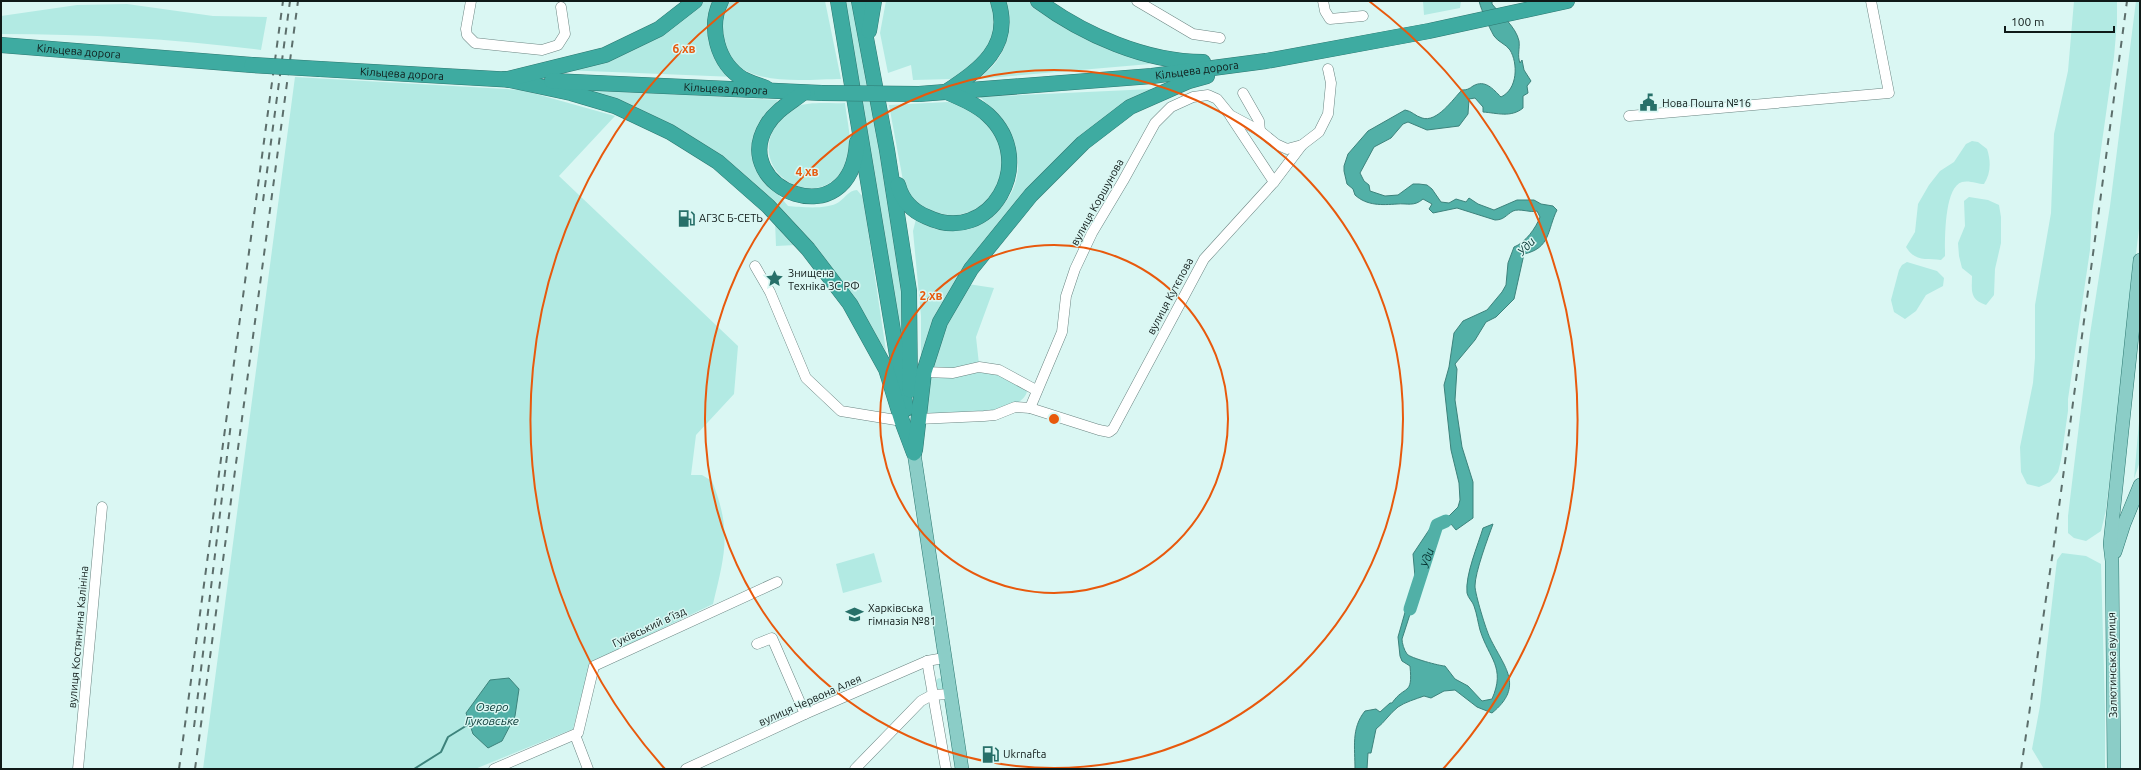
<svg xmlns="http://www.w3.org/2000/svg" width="2141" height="770" font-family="Ubuntu,sans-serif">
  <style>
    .green { fill: #b2eae3 }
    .water { fill: #51b0a7; stroke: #3d837c }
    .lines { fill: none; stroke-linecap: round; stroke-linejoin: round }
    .stream { stroke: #3d837c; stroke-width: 2 }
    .river { stroke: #51b0a7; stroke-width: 13 }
    .minor-casing { stroke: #6b8582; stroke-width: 11 }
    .major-casing { stroke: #2e7871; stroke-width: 14 }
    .highway-casing { stroke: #2e7871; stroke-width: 16 }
    .minor { stroke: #fff; stroke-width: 10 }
    .major { stroke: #8bcdc7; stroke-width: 13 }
    .highway { stroke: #3eaba1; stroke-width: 15 }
    .rail { stroke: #5c6e6b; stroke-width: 2; stroke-dasharray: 7 7; stroke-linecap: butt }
    .highway-bridge-casing { stroke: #2e7871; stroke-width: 16; stroke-linecap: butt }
    .highway-bridge { stroke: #3eaba1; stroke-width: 15 }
    .ring { fill: none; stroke: #e8590c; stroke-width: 2 }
    .labels { text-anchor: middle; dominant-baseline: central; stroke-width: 3; stroke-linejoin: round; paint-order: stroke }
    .street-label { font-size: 11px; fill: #0f1a18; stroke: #daf7f3 }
    .poi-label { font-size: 11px; fill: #0f1a18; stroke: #daf7f3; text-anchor: start }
    .water-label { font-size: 12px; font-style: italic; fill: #063532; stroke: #daf7f3 }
    .centre { fill: #e8590c; stroke: #daf7f3; stroke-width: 2 }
    .ring-label { font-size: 12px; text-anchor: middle; font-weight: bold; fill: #e8590c; stroke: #daf7f3; stroke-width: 3; stroke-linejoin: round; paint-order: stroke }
  </style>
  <rect width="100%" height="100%" fill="#daf7f3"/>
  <g class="green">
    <path d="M 703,1 L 718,1 L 712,18 L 735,77 L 563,70 Z"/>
    <path d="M 726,1 L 825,1 L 841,79 C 800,79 723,92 721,28 C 720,20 724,9 726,1 Z"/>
    <path d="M 845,1 L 852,1 L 872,104 L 901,291 L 902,330 L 899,330 Z"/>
    <path d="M 886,1 L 993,1 L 998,22 L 987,53 L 952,79 L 913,80 L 911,65 L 888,73 L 880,33 Z"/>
    <path d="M 1004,1 L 1031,1 L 1144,58 L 1150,64 L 977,79 C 994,69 1007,50 1008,30 C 1008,21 1005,10 1004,1 Z"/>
    <path d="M 1423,1 L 1461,1 L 1460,8 L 1424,15 Z"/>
    <path d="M 2074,1 L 2117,1 L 2117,22 L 2114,57 L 2092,213 L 2090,250 L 2068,399 L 2068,411 L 2061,460 L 2058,472 L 2050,482 L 2039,487 L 2027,484 L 2021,472 L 2020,447 L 2033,383 L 2035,358 L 2035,305 L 2051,213 L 2054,134 L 2068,71 Z"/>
    <path d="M 2136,1 L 2140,1 L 2140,220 L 2106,510 L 2101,531 L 2086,541 L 2074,538 L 2068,533 L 2068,516 L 2090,334 L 2110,206 Z"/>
    <path d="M 127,4 L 213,16 L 267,17 L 261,50 C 175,39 89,34 1,34 L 1,16 L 77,5 Z"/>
    <path d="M 295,77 L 522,90 L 615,116 L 559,176 L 738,346 L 734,394 L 696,435 L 691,475 L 702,475 L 712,481 C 732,531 725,554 713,604 L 590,663 L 573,729 L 475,769 L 203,769 Z"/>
    <path d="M 582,89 L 778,100 L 763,119 L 762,175 L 788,206 C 801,207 827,210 839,202 C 846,197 848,191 857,190 L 863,197 L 886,351 L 867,322 L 767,197 Z"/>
    <path d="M 1152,89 L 1152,92 L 1006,218 L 921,363 L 921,316 L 913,231 L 916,219 C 922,222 929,226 935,229 C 939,230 946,229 950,229 C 986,231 1018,201 1018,165 C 1018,144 995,111 980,97 Z"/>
    <path d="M 948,102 L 960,104 L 985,118 L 1003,148 L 1000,182 L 985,203 L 970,212 L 953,216 L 928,211 L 914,201 L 904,186 L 889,105 Z"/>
    <path d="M 845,103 C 847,121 853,143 849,161 C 848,165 843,170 840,173 C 813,210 754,174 772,133 C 777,121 784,112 796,107 C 810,101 830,104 845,103 Z"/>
    <path d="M 1972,141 L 1978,142 L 1987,149 C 1991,161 1991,173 1984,184 C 1978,184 1969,180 1962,182 C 1944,187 1945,240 1945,256 L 1941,260 C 1926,258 1915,262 1906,247 L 1915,232 L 1918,204 L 1929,185 L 1940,171 L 1954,162 L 1966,144 Z"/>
    <path d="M 1969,197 L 1988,200 L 1999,205 L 2001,217 L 2001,243 L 1995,269 L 1994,295 L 1986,305 C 1969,300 1972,290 1972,276 L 1962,268 L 1959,256 L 1958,243 L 1965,226 L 1964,201 Z"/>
    <path d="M 775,221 L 796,245 L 776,246 Z"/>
    <path d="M 1907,262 L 1937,271 L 1944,278 L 1943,286 L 1926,295 L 1916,311 L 1905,319 L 1894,312 L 1891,300 L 1899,270 L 1902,265 Z"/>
    <path d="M 968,284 L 994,288 L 976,337 L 979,364 L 1001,373 L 1027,391 C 1026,401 1007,409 998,411 C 978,416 944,415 923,416 L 928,375 L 943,324 Z"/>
    <path d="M 2140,410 L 2140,461 L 2134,479 Z"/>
    <path d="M 874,553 L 882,582 L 843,593 L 836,564 Z"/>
    <path d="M 2062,553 L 2086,556 L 2101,564 L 2105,710 L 2105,769 L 2044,769 L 2032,749 L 2040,706 L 2057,560 Z"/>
    <path d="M 939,678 L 942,679 L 944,691 L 937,691 L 936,680 Z"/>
  </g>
  <g class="water">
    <path d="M 1479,1 L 1492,1 L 1492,4 C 1501,15 1516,27 1519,41 C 1520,49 1517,55 1520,63 L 1522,60 L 1524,70 L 1531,81 L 1527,86 L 1528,93 L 1523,96 L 1523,108 C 1511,118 1497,113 1483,112 L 1483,107 L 1475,98 L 1469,99 L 1468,114 L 1459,126 L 1427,130 L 1408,122 L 1403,124 L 1391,138 L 1374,147 L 1360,173 L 1364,181 L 1369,185 L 1370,191 L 1385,196 L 1398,195 L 1413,184 L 1419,184 L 1427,185 L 1432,189 L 1441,202 L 1449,203 L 1456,199 L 1466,202 L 1469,198 L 1478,204 L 1494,210 L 1517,200 L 1534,200 L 1541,204 L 1553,206 L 1557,210 C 1547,230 1551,248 1524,254 L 1514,299 L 1496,317 L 1486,322 L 1475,340 L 1455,364 L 1457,369 L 1455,400 L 1462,447 L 1473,482 L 1473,518 L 1456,530 L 1451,524 C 1421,533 1435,547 1420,563 L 1422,566 L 1412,608 L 1402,639 C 1402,643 1404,650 1407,654 C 1410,658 1440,666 1445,666 L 1455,679 L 1468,686 L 1482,701 L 1492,699 C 1506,667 1489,659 1480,630 C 1478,623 1477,614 1474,606 C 1473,602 1468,598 1467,593 C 1465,575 1478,545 1483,528 L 1493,524 C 1488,538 1475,572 1475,586 C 1475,594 1486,630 1490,638 C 1504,667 1525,686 1492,713 L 1477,707 L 1455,690 L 1444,691 L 1431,698 L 1424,696 C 1416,699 1405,702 1398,707 C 1389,714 1385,722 1376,729 L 1371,753 L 1368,753 L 1367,769 L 1355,769 C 1355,748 1351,728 1365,711 L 1376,709 L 1380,712 L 1390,703 L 1392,703 C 1405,684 1413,697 1410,666 L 1402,661 L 1400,656 L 1398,637 L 1415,577 L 1413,554 L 1435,521 L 1447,518 L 1458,507 L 1460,500 L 1459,483 L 1451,450 L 1444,385 L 1449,367 L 1454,333 L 1463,321 L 1487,310 L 1502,292 L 1506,285 L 1508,263 L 1514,247 C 1525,243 1536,228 1540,217 L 1537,211 C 1530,213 1520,208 1513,211 C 1506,215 1504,220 1495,220 L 1457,208 L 1433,213 L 1429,209 L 1432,204 L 1423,199 C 1414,207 1407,203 1397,204 C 1382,205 1367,206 1355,195 L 1353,189 L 1347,184 L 1344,171 L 1344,166 L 1348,154 L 1368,131 L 1405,110 C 1412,111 1415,116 1422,118 C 1437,123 1453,99 1462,90 C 1467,90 1469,89 1473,86 C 1485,79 1493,89 1501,97 C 1518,89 1518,63 1510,50 C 1506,44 1498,42 1494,36 C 1488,25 1482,12 1479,1 Z"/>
    <path d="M 509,678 L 519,689 L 515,716 L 502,741 L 488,748 L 473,734 L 466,713 L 490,680 Z"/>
  </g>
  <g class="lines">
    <path class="stream" d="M 414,769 L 441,752 L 448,737 L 469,724"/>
    <path class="river" id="s1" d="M 1410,609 L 1437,525 L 1446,521"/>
    <defs>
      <g id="minor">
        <path d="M 471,1 L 466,29 L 467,35 L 475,43 L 542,50 L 558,45 L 565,34 L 561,7"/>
        <path d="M 1137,1 L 1193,34 L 1220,38"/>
        <path d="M 1323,1 L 1325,11 L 1330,19 L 1363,16"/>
        <path d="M 1243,93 L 1259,121 L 1260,131"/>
        <path d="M 1629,116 L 1889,93 L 1871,1"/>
        <path d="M 1231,117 L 1274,182"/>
        <path d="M 755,266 L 770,292 L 806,378 L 841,411 L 902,421"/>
        <path d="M 924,372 L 953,373 L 979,367 L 999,370 L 1036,390"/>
        <path d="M 1030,408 L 1062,332 L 1066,296 L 1075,269 L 1092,233 L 1123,181 L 1155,123 L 1171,107 L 1193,97 L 1208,95 L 1217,99 L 1230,115 L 1260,131 L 1276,144 L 1287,149 L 1302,145"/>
        <path d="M 918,419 L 984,416 L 995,415 L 1015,407 L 1030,408 L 1099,430 L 1109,432 L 1113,429 L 1204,259 L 1274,182 L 1302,145 L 1319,132 L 1328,114 L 1331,83 L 1328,69"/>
        <path d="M 757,644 L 772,638 L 805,714"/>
        <path d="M 927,661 L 946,769"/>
        <path d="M 575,735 L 588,769"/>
        <path d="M 78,769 L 102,507"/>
        <path d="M 494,769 L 578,733 L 594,666 L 777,582"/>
        <path d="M 686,769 L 805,714 L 927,661 L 944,658"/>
        <path d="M 855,769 L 921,701 L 932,695 L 950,694"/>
      </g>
      <g id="major">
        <path d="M 914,453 L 962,769"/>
        <path d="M 2115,552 L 2124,524 L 2140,485"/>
        <path d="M 2114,769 L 2112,561 L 2110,544 L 2140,260"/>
      </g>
      <g id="highway">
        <path d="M 721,1 C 708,27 717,63 743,79 C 750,83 759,85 766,88"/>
        <path d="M 838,1 L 906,409"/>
        <path d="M 859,1 L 887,150 L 909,291 L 910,390"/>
        <path d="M 1038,1 C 1084,35 1146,62 1203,62"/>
        <path d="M 869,31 L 874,1"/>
        <path id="s2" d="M 1,45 L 252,65"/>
        <path id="s3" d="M 320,69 L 514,80"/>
        <path d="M 505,79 L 571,93 L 615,106 L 670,132 L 718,162 L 768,206 L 808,249 L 850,304 L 886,369 L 902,421 L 914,453"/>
        <path d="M 508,79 L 605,55 L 659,29 L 695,1"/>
        <path id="s4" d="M 552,81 L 822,93"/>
        <path d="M 946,92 C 979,70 1013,47 998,1"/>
        <path d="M 803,93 C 790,103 775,111 767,125 C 728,189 852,239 857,142"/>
        <path id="s5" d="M 919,94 L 1152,76 L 1266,61 L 1429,31 L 1567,1"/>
        <path d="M 898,185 C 902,200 912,211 927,217 C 990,247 1039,162 988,115 C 977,105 963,99 949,93"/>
        <path d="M 915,450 L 924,372 L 940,322 L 971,269 L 1031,195 L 1083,143 L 1130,107 L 1189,81 L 1207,76"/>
      </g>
    </defs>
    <use href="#minor" class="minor-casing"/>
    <use href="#major" class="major-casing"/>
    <use href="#highway" class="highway-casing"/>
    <use href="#minor" class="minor"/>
    <use href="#major" class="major"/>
    <use href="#highway" class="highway"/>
    <g class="rail">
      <path d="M 263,201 L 290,1"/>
      <path d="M 194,727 L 231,423"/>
      <path d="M 179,769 L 283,1"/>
      <path d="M 195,769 L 298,1"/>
      <path d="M 2021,769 L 2054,544 L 2127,1"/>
    </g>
    <defs>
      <g id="highway-bridge">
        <path d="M 252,65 L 320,69"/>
        <path d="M 822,93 L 919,94"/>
      </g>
    </defs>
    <use href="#highway-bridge" class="highway-bridge-casing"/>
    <use href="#highway-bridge" class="highway-bridge"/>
  </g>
  <g class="ring">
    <circle cx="1054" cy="419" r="174"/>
    <circle cx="1054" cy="419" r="349"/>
    <path d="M665 769A523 523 0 0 1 739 1M1369 1A523 523 0 0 1 1443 769"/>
  </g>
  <defs>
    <symbol id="civic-bare" viewBox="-9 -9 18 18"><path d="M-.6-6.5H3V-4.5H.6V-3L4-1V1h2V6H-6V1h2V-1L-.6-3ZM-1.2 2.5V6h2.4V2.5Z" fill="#277069" stroke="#daf7f3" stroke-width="2.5" paint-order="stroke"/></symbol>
    <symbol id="fuel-bare" viewBox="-9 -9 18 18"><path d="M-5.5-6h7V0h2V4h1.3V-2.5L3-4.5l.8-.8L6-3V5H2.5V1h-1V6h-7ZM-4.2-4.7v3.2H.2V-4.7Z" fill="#277069" stroke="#daf7f3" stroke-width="2.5" paint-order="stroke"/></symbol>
    <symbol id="sight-bare" viewBox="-9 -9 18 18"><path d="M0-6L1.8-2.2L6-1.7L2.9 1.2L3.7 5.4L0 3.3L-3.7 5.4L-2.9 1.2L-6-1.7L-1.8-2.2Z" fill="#277069" stroke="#daf7f3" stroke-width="2.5" paint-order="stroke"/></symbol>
    <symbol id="school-bare" viewBox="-9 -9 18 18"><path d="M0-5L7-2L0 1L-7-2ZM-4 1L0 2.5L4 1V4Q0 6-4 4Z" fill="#277069" stroke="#daf7f3" stroke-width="2.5" paint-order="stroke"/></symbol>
  </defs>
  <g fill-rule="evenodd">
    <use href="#civic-bare" x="1636" y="90" width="25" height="25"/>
    <use href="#fuel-bare" x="674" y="206" width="25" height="25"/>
    <use href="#sight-bare" x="762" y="266" width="25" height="25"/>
    <use href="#school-bare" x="842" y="602" width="25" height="25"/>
    <use href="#fuel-bare" x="978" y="742" width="25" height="25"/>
  </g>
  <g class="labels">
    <g class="street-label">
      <text stroke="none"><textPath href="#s2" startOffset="78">Кільцева дорога</textPath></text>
      <text stroke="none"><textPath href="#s5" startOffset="279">Кільцева дорога</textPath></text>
      <text stroke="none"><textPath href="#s3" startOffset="82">Кільцева дорога</textPath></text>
      <text stroke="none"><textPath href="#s4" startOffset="174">Кільцева дорога</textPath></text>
      <text transform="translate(1097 202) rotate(-61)">вулиця Коршунова</text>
      <text transform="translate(1170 296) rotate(-62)">вулиця Кутєпова</text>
      <text transform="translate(649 627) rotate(-25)">Гуківський в’їзд</text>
      <text transform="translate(78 637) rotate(-85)">вулиця Костянтина Калініна</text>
      <text transform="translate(2112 665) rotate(-91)">Залютинська вулиця</text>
      <text transform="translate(810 700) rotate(-24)">вулиця Червона Алея</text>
    </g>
    <g class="poi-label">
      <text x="1662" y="103">Нова Пошта №16</text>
      <text x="699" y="218">АГЗС Б-СЕТЬ</text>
      <text x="788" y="273">Знищена<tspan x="788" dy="13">Техніка ЗС РФ</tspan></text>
      <text x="868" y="608">Харківська<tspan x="868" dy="13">гімназія №81</tspan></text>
      <text x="1003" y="754">Ukrnafta</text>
    </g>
    <g class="water-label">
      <text transform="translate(1526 246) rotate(-46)">Уди</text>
      <text stroke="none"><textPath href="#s1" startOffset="54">Уди</textPath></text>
      <text x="492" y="706">Озеро<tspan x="492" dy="14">Гуковське</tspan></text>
    </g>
  </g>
  <circle cx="1054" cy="419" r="6" class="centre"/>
  <g class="ring-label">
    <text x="684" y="53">6 хв</text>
    <text x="807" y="176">4 хв</text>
    <text x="931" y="300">2 хв</text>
  </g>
  <rect width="2141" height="770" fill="none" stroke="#0f1a18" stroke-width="4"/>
  <path d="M2005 26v6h109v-6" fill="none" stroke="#0f1a18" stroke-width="2"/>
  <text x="2011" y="26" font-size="12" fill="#0f1a18" stroke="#daf7f3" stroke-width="3" paint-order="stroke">100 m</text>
</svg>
